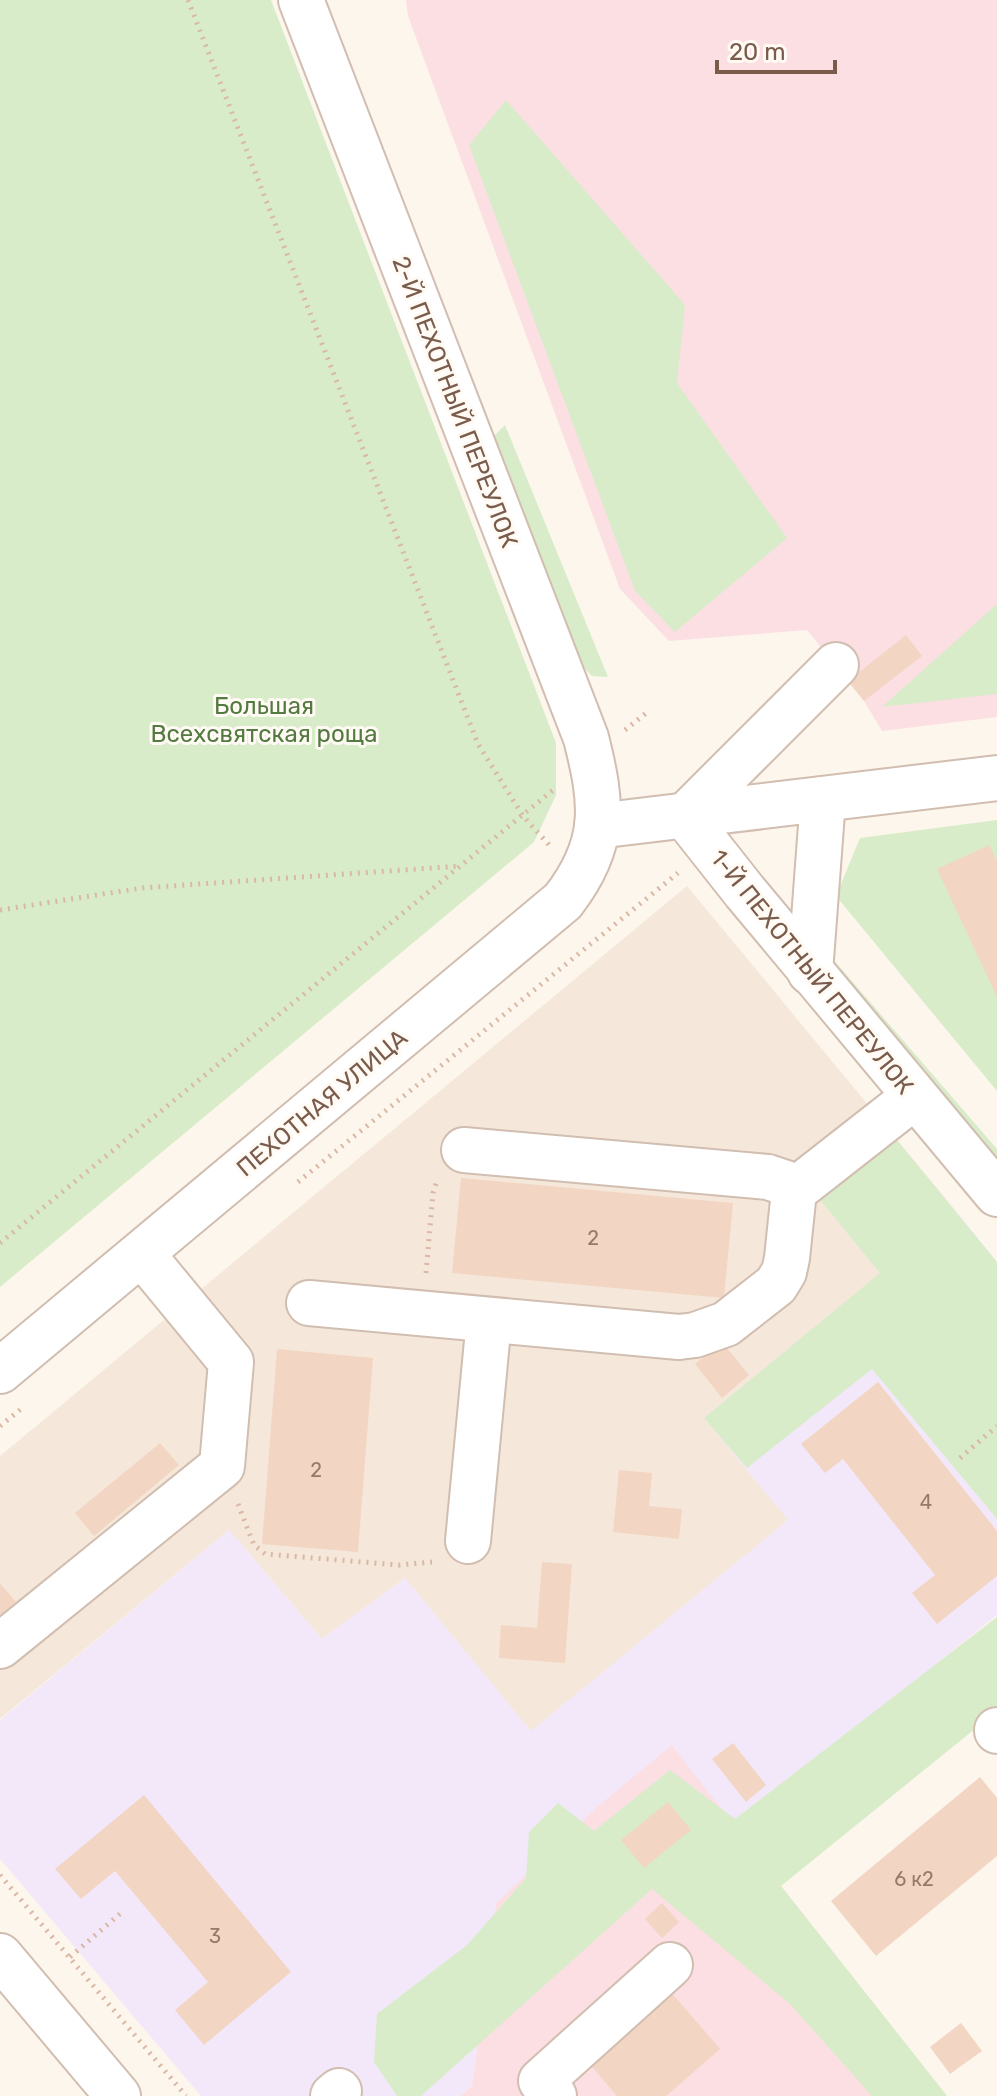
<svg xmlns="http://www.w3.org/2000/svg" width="997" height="2096" font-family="Rubik,sans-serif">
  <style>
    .residential { fill: #f5e8da }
    .education { fill: #f3e8fa }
    .medical { fill: #fbdfe3 }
    .green { fill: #d8ecc9 }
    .building { fill: #f3d5c3 }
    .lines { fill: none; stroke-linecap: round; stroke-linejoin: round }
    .minor-casing { stroke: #d1beb0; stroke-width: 48 }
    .path { stroke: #d9b8a5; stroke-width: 5; stroke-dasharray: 2 6; stroke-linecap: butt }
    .minor { stroke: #fff; stroke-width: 44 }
    .labels { text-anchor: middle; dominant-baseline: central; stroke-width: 6; stroke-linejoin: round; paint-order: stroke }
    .number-label { font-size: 20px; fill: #987a6a }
    .street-label { font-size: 24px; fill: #7a5c4d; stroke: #fffaf3 }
    .park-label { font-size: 24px; fill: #537a41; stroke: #fffaf3 }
  </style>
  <rect width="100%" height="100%" fill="#fdf6ec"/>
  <path class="residential" d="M 687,886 L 956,1211 L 788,1520 L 531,1732 L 405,1578 L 322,1639 L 229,1530 L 0,1719 L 0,1456 Z"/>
  <path class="education" d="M 956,1211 L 997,1262 L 997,1615 L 734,1827 L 496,1903 L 472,2086 L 460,2096 L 201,2096 L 0,1859 L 0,1720 L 229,1530 L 322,1639 L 405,1578 L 531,1731 L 788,1520 L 704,1418 Z"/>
  <g class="medical">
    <path d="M 406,0 L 997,0 L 997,717 L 882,731 L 864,701 L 807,630 L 669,641 L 620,589 L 408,16 Z"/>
    <path d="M 672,1745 L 781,1886 L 947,2096 L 460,2096 L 472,2086 L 496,1903 L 597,1807 Z"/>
  </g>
  <g class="green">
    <path d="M 0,0 L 271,0 L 556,743 L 556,795 L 534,842 L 0,1287 Z"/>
    <path d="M 506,100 L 685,305 L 677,383 L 787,538 L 675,632 L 635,591 L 469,145 Z"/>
    <path d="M 505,425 L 608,677 L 592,676 L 581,665 L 493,437 Z"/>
    <path d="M 997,604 L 997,694 L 882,707 Z"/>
    <path d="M 997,820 L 997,1091 L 836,896 L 860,838 Z"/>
    <path d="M 831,957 L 997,1149 L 997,1170 L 828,970 Z"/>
    <path d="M 891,1133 L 997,1262 L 997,1519 L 872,1369 L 747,1468 L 704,1418 L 880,1273 L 816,1195 Z"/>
    <path d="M 997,1617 L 997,1711 L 781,1886 L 947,2096 L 872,2096 L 790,2004 L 652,1889 L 421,2096 L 397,2096 L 374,2062 L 377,2014 L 467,1945 L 526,1878 L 529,1832 L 558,1803 L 594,1831 L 670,1770 L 735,1819 Z"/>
  </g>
  <g class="building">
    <path d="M 906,635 L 922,656 L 864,701 L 848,681 Z"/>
    <path d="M 989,845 L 997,861 L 997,997 L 937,869 Z"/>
    <path d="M 461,1178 L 733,1203 L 724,1298 L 452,1273 Z"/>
    <path d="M 722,1342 L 749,1375 L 722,1398 L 695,1364 Z"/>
    <path d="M 277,1349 L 373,1358 L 358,1552 L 262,1544 Z"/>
    <path d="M 878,1382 L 997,1531 L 997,1576 L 937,1624 L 912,1593 L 935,1575 L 843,1459 L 825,1473 L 801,1444 Z"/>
    <path d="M 160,1443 L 179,1465 L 94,1536 L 75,1513 Z"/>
    <path d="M 619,1470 L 652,1473 L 649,1506 L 682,1509 L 679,1539 L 613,1532 Z"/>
    <path d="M 542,1562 L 572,1564 L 565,1663 L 499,1658 L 501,1625 L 537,1628 Z"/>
    <path d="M 0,1583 L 16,1602 L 0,1615 Z"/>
    <path d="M 733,1743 L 766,1785 L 746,1802 L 712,1759 Z"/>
    <path d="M 980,1777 L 997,1798 L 997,1856 L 876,1956 L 831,1901 Z"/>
    <path d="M 144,1795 L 291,1972 L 204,2045 L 175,2010 L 208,1982 L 115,1871 L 81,1899 L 55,1869 Z"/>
    <path d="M 668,1802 L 691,1830 L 644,1868 L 621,1840 Z"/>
    <path d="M 662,1903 L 679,1922 L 662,1938 L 645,1919 Z"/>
    <path d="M 670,1991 L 720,2049 L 666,2096 L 617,2096 L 588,2062 Z"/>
    <path d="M 961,2023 L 982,2051 L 950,2074 L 930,2047 Z"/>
  </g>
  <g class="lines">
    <defs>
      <g id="minor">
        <path d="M 685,816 L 745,892 L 997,1194"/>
        <path d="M 685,816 L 836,665"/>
        <path d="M 597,826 L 997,778"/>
        <path d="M 810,972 L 823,799"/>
        <path d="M 794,1191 L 914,1097"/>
        <path d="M 309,1303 L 679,1337 L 695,1335 L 726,1324 L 776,1285 L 784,1272 L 787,1258 L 794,1191 L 786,1183 L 768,1177 L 464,1150"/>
        <path d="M 0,1371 L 563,901 C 607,844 603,805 586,738 L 301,0"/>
        <path d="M 468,1541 L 489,1320"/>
        <path d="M 0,1646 L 222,1466 L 231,1362 L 142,1254"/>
        <path d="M 997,1730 L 997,1731"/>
        <path d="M 0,1956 L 118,2096"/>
        <path d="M 333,2096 L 339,2091"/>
        <path d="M 554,2096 L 541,2081 L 670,1965"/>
      </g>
    </defs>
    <use href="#minor" class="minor-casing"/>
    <g class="path">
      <path d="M 188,0 L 478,744 L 523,816 L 550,846"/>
      <path d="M 625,730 L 650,710"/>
      <path d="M 0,910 L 142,888 L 461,866"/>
      <path d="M 298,1182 L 678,873"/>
      <path d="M 0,1243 L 553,790"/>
      <path d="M 426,1273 L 433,1193 L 437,1181"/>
      <path d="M 0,1426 L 21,1409"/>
      <path d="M 960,1458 L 997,1426"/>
      <path d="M 238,1504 L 254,1545 L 265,1554 L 399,1565 L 432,1562"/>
      <path d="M 0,1875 L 186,2096"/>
      <path d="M 70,1957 L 122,1912"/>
    </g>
    <use href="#minor" class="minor"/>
  </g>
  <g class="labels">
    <g class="number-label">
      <text x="593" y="1238">2</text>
      <text x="316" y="1470">2</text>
      <text x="926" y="1502">4</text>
      <text x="914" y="1879">6 к2</text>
      <text x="215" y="1936">3</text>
    </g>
    <g class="street-label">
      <text transform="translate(455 402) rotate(69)">2-Й ПЕХОТНЫЙ ПЕРЕУЛОК</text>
      <text transform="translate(812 972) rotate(51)">1-Й ПЕХОТНЫЙ ПЕРЕУЛОК</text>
      <text transform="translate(322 1103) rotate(-40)">ПЕХОТНАЯ УЛИЦА</text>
    </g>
    <g class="park-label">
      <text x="264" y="706">Большая<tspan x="264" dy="28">Всехсвятская роща</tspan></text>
    </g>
  </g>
  <path d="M717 60v12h118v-12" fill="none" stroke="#7a5c4d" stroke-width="4"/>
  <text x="729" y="60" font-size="24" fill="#7a5c4d" stroke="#fffaf3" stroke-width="6" paint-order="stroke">20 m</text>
</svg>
